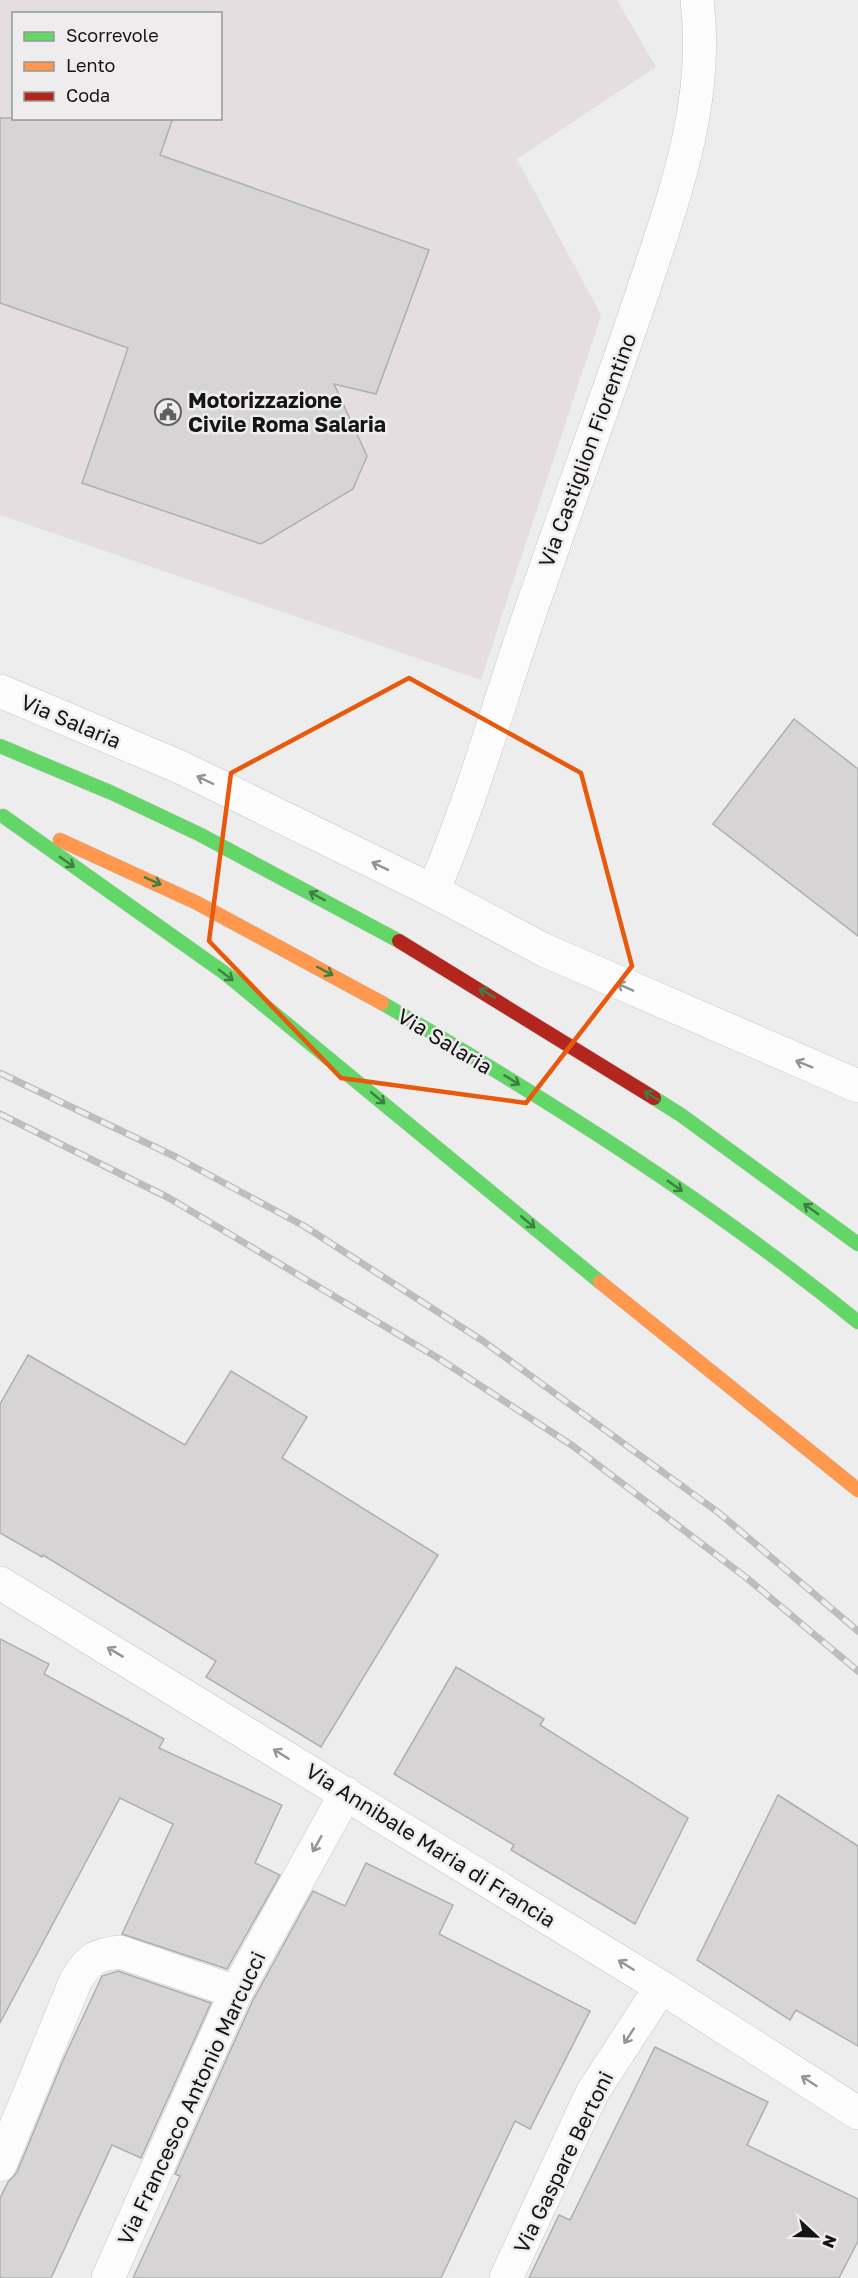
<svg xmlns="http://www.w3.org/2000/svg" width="858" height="2278" font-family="'Golos Text',sans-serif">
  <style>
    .built { fill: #e4dee0; fill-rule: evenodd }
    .building { fill: #d6d4d5; stroke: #b0afaf; stroke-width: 1.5 }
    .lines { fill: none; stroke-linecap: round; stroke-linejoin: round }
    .street-casing { stroke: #c8c6c6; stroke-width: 34 }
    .fast-casing { stroke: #c8c6c6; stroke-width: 15 }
    .slow-casing { stroke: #c8c6c6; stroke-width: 15 }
    .jam-casing { stroke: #c8c6c6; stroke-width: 15 }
    .street { stroke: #fcfcfc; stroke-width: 33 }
    .fast { stroke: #63d668; stroke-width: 14 }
    .slow { stroke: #ff974d; stroke-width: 14 }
    .jam { stroke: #b3261e; stroke-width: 14 }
    .rail-casing { stroke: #bebdbe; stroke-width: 7 }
    .rail { stroke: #efeced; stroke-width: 4.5; stroke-dasharray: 14; stroke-linecap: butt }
    .oneway { stroke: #949494 }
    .oneway2 { stroke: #407f43 }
    .marked { fill: none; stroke: #e8590c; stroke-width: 4.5; stroke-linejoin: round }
    .labels { text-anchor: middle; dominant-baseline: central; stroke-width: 5; stroke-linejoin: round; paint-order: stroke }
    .poi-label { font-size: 21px; font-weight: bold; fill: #161515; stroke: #efeced; text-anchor: start }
    .street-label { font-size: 21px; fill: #161515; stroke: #efeced }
  </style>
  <rect width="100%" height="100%" fill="#eeeded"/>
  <path class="built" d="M 0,0 L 617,0 L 656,67 L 517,159 L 601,315 L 481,680 L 0,515 ZM 14,14 L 220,14 L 220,118 L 14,118 Z"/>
  <g class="building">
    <path d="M 0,118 L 173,118 L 160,155 L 429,250 L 376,394 L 334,384 L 367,456 L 353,489 L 261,544 L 82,483 L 128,348 L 0,303 Z"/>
    <path d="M 794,719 L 858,769 L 858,936 L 713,824 Z"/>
    <path d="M 28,1355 L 185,1445 L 231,1371 L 307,1417 L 282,1458 L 438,1555 L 321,1747 L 206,1677 L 216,1661 L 43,1555 L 42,1557 L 0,1533 L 0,1404 Z"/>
    <path d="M 0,1639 L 49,1664 L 44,1674 L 164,1739 L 159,1748 L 282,1805 L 255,1863 L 280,1875 L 227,1969 L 122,1934 L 173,1824 L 120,1798 L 0,2023 Z"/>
    <path d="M 456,1667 L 544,1719 L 540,1725 L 688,1818 L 635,1924 L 511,1850 L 514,1845 L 394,1774 Z"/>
    <path d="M 778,1795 L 858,1846 L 858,2046 L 796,2010 L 790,2020 L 697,1960 Z"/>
    <path d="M 366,1863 L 453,1905 L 439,1934 L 590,2011 L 530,2129 L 515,2121 L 441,2278 L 133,2278 L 180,2176 L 175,2174 L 253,2000 L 313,1891 L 345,1906 Z"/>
    <path d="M 118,1971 L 211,2003 L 141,2158 L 112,2145 L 51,2278 L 0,2278 L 0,2198 L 8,2182 L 17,2172 L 64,2058 L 102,1976 Z"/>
    <path d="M 655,2047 L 768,2102 L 747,2145 L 858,2199 L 858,2241 L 839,2278 L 529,2278 L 559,2215 L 570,2220 Z"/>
  </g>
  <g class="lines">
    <defs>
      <g id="street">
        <path d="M 0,691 L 180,767 L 433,891 L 544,950 L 858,1086"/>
        <path d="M 433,891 C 475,794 502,690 538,590 C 572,492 608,395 641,297 C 673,200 710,104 697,0"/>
        <path d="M 0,1583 L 661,1987 L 858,2113"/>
        <path d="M 0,2165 L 76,1980 C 89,1959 95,1955 120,1952 L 236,1992"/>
        <path d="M 108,2278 L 236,1992 L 346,1793"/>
        <path d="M 506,2278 L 592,2093 L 661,1987"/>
      </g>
      <g id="fast">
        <path d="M 0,746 L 112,793 L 199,834 L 399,941"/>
        <path d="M 3,816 L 226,974 L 600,1282"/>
        <path d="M 382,1003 C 547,1099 709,1201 858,1322"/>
        <path d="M 654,1098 L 681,1115 L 858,1244"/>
      </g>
      <g id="slow">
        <path d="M 60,840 L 197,903 L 382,1003"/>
        <path d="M 600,1282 L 858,1490"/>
      </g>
      <path id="jam" d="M 399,941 L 654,1098"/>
    </defs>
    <use href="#street" class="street-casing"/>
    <use href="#fast" class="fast-casing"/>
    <use href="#slow" class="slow-casing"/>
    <use href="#jam" class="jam-casing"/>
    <use href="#street" class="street"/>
    <use href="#fast" class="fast"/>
    <use href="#slow" class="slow"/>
    <use href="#jam" class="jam"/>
    <defs>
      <g id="rail">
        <path d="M 0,1073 L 176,1157 L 304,1226 L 483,1341 L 719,1513 L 858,1631"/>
        <path d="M 0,1114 L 169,1198 L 438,1358 L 573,1446 L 748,1579 L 858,1671"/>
      </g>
    </defs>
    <use href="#rail" class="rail-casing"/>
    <use href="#rail" class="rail"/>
  </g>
  <defs><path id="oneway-shaft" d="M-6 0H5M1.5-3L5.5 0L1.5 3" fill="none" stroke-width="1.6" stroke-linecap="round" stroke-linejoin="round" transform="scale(1.5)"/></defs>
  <g class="oneway">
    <use href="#oneway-shaft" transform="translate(205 780) rotate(-154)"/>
    <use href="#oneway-shaft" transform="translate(380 866) rotate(-154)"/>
    <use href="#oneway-shaft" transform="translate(625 987) rotate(-156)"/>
    <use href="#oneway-shaft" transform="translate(804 1064) rotate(-158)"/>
    <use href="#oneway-shaft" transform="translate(115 1652) rotate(-149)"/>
    <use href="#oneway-shaft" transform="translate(281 1754) rotate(-148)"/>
    <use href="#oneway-shaft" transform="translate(317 1844) rotate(119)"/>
    <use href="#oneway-shaft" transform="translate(626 1965) rotate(-148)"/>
    <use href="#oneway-shaft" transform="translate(629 2036) rotate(123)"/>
    <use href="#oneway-shaft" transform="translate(809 2081) rotate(-147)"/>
  </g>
  <g class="oneway2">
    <use href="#oneway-shaft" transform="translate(67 862) rotate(35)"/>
    <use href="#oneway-shaft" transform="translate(153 881) rotate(24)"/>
    <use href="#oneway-shaft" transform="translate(317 896) rotate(-151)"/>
    <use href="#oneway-shaft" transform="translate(325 971) rotate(28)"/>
    <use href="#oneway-shaft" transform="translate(226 975) rotate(37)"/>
    <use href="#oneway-shaft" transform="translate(487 993) rotate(-149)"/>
    <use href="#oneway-shaft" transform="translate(512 1080) rotate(32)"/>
    <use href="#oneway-shaft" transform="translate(652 1096) rotate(-148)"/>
    <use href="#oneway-shaft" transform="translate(378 1098) rotate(40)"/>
    <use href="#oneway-shaft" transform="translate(675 1186) rotate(35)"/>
    <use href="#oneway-shaft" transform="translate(811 1209) rotate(-144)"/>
    <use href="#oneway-shaft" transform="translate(528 1222) rotate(40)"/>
  </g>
  <path class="marked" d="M 409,678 L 581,773 L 632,966 L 526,1103 L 341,1078 L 209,941 L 231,773 Z"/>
  <defs>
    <symbol id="civic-ring" viewBox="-11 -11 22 22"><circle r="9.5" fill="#efeced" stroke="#626161" stroke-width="1.5"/><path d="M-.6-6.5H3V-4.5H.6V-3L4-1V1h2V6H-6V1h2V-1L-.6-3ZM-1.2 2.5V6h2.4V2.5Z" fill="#626161"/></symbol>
  </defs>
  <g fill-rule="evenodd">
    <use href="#civic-ring" x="153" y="397" width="30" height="30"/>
  </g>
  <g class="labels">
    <g class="poi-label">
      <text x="188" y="400">Motorizzazione<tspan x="188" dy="24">Civile Roma Salaria</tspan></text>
    </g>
    <g class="street-label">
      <text transform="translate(587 450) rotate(-70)">Via Castiglion Fiorentino</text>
      <text transform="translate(71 721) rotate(23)">Via Salaria</text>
      <text transform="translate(445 1041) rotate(31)">Via Salaria</text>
      <text transform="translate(431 1845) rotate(32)">Via Annibale Maria di Francia</text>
      <text transform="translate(191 2098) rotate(-65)">Via Francesco Antonio Marcucci</text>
      <text transform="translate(563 2162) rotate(-64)">Via Gaspare Bertoni</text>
    </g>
  </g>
  <rect x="12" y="12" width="210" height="108" fill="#efeced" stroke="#989697" stroke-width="1.5"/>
  <rect x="24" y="32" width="30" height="9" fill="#63d668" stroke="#989697" stroke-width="1.5"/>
  <text x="66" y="42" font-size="18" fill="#161515">Scorrevole</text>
  <rect x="24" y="62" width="30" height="9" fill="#ff974d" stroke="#989697" stroke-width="1.5"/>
  <text x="66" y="72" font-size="18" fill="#161515">Lento</text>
  <rect x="24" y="92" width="30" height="9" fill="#b3261e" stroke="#989697" stroke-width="1.5"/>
  <text x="66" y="102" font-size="18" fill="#161515">Coda</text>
  <g transform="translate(816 2236) rotate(112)" stroke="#efeced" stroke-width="4.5" paint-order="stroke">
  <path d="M0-4.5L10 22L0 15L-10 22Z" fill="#161515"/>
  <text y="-9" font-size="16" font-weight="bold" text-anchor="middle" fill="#161515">N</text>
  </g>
</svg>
